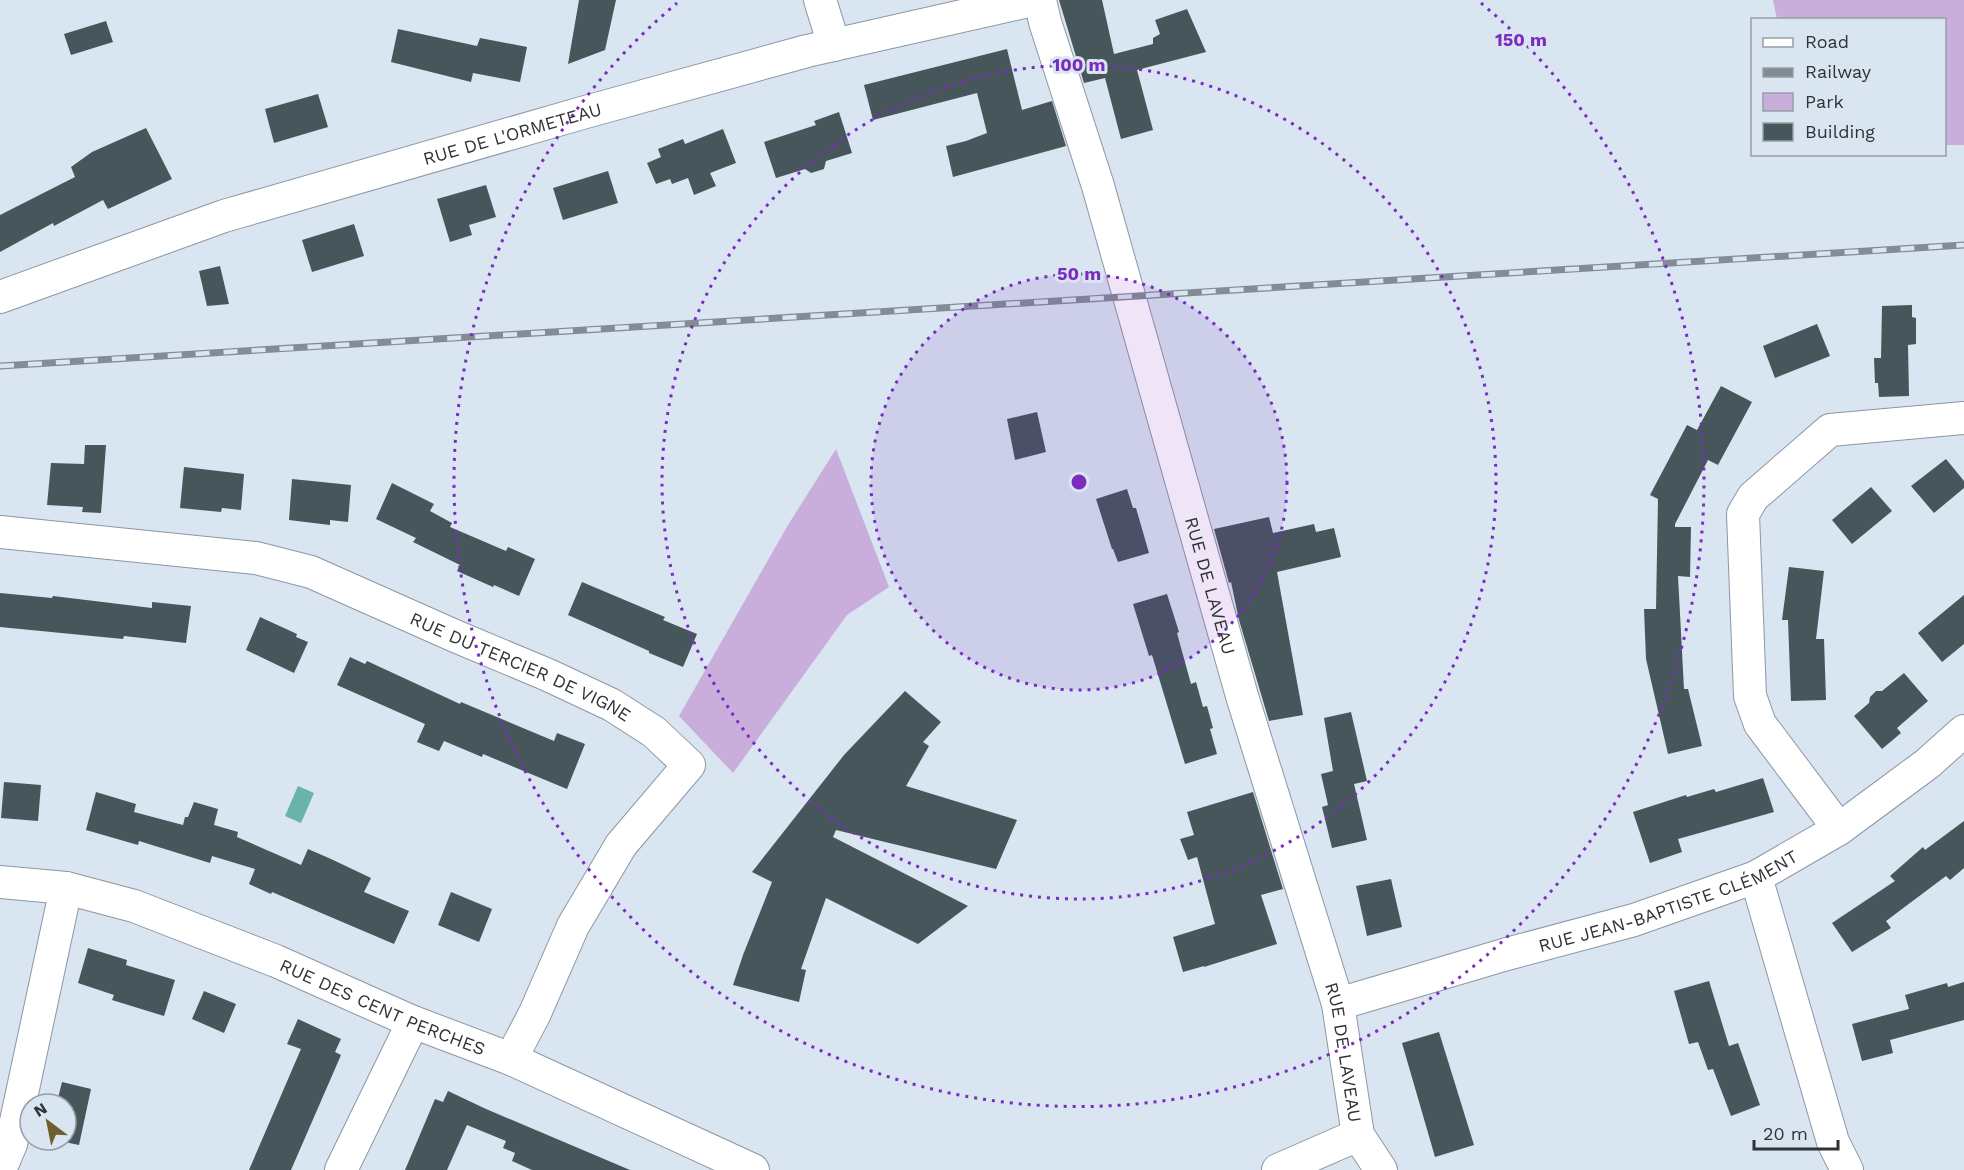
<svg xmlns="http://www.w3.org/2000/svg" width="1964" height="1170" font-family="'Work Sans',sans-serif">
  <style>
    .green { fill: #c9aedc }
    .water { fill: #68b4aa }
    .building { fill: #46565b }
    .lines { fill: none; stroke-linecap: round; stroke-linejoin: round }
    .street-casing { stroke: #8c97a3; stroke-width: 34 }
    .street { stroke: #fff; stroke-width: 32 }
    .rail-casing { stroke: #838c94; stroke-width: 7 }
    .rail { stroke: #d9e5f1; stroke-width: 4.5; stroke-dasharray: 14; stroke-linecap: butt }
    .ring { fill: none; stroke: #7b2cbf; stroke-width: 3; stroke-dasharray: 3 6 }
    .labels { text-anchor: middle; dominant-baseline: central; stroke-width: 6; stroke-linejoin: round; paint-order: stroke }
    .street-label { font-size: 18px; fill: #2e3337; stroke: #d9e5f1 }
    .centre { fill: #7b2cbf; stroke: #d9e5f1; stroke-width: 3 }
    .ring-label { font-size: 18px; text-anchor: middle; font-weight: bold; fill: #7b2cbf; stroke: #d9e5f1; stroke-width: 6; stroke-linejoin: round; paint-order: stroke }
  </style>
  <rect width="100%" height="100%" fill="#d9e5f1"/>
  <g class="green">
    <path d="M 1773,0 L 1964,0 L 1964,145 L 1945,145 L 1944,20 L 1777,19 Z"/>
    <path d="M 836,449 L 889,587 L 847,615 L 733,773 L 679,716 L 788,525 Z"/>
  </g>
  <path class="water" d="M 298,786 L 314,793 L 301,823 L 285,816 Z"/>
  <g class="building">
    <path d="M 579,0 L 616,0 L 605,50 L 568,64 Z"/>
    <path d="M 1059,0 L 1102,0 L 1114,54 L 1153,44 L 1153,38 L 1160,34 L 1155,20 L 1187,9 L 1206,52 L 1137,70 L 1153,130 L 1121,139 L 1105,78 L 1084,83 Z"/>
    <path d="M 106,21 L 113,42 L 71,55 L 64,34 Z"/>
    <path d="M 398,29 L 477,46 L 480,38 L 527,47 L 520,82 L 473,73 L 471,82 L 391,62 Z"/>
    <path d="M 1007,49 L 1022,110 L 1052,101 L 1066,146 L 953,177 L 946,146 L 966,141 L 987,133 L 977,93 L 873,120 L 864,85 Z"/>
    <path d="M 318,94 L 328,127 L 274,143 L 265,109 Z"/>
    <path d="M 839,112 L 852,153 L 826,161 L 824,169 L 811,173 L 805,169 L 776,178 L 764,142 L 816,125 L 814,121 Z"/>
    <path d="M 146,128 L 172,179 L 108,209 L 103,200 L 54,226 L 53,223 L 0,252 L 0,215 L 75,177 L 71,167 L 92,152 Z"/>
    <path d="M 723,129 L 736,163 L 710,173 L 716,186 L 694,195 L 688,178 L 672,184 L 670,179 L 656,184 L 647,163 L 661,157 L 658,149 L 683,139 L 685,144 Z"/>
    <path d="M 608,171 L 618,203 L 563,220 L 553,188 Z"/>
    <path d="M 486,185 L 496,217 L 469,225 L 472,235 L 450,242 L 437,199 Z"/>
    <path d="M 354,224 L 364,256 L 312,272 L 302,240 Z"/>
    <path d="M 220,266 L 229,304 L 207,306 L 199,271 Z"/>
    <path d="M 1912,305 L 1912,317 L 1916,318 L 1916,344 L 1908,345 L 1909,396 L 1879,397 L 1878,383 L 1875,383 L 1874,358 L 1881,358 L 1882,306 Z"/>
    <path d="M 1817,324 L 1830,356 L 1775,378 L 1763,346 Z"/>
    <path d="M 1721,386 L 1752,402 L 1718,465 L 1708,460 L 1675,524 L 1675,527 L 1691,527 L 1690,577 L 1678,576 L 1684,689 L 1688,689 L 1702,746 L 1668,754 L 1646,659 L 1644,609 L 1656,609 L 1658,499 L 1650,495 L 1687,425 L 1697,430 Z"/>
    <path d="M 1037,412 L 1046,452 L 1015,460 L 1007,419 Z"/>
    <path d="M 85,445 L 106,445 L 101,513 L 82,512 L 83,507 L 47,505 L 51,463 L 84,464 Z"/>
    <path d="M 1946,459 L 1964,481 L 1964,488 L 1934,513 L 1911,486 Z"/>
    <path d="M 184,467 L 244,474 L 241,510 L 222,508 L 221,512 L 180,508 Z"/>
    <path d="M 292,479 L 351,485 L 348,522 L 330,520 L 330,525 L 289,520 Z"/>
    <path d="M 392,483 L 434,504 L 430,511 L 452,523 L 450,527 L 506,551 L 508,547 L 535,559 L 519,596 L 494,585 L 493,587 L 457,571 L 460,565 L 413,542 L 416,538 L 376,519 Z"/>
    <path d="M 1871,487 L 1892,511 L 1852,544 L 1832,520 Z"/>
    <path d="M 1127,489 L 1133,508 L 1136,508 L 1149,553 L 1118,562 L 1113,549 L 1112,549 L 1096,499 Z"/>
    <path d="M 1269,517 L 1273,533 L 1314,524 L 1316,532 L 1334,528 L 1341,557 L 1277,572 L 1303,715 L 1269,721 L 1239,620 L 1231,582 L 1229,583 L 1214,529 Z"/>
    <path d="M 1789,567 L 1824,571 L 1816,639 L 1824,639 L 1826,700 L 1791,701 L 1788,620 L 1782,620 Z"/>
    <path d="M 582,582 L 665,617 L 663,620 L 697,634 L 683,667 L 649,653 L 649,651 L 568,615 Z"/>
    <path d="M 0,593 L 52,598 L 53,596 L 152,608 L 152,602 L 191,606 L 186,643 L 124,636 L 123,639 L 0,627 Z"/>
    <path d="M 1167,594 L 1179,632 L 1177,633 L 1191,684 L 1196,682 L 1203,707 L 1207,706 L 1213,728 L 1210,729 L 1217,754 L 1185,764 L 1152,655 L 1149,656 L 1133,604 Z"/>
    <path d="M 1964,595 L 1964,644 L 1942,662 L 1918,633 Z"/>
    <path d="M 260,617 L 297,634 L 296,637 L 308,642 L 294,673 L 246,650 Z"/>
    <path d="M 350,657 L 365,664 L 367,661 L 460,704 L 461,702 L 554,741 L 557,733 L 585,744 L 567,789 L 483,754 L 482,757 L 444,741 L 439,751 L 417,742 L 425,724 L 337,685 Z"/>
    <path d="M 1904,673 L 1928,701 L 1897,728 L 1901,733 L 1882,749 L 1854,716 L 1869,703 L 1870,697 L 1876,691 L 1882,691 Z"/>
    <path d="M 905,691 L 941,722 L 923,742 L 929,746 L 906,786 L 1017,820 L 996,869 L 836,830 L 833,837 L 968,906 L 918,944 L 826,898 L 801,969 L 806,970 L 799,1002 L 733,985 L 743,955 L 772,882 L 752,872 L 844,755 Z"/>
    <path d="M 1351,712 L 1367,781 L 1354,784 L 1367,840 L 1332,848 L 1322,807 L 1328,805 L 1321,774 L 1333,771 L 1324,718 Z"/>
    <path d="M 1763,778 L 1774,812 L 1678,839 L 1682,852 L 1650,863 L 1633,812 L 1686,795 L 1687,797 L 1714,789 L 1716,792 Z"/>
    <path d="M 4,782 L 41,785 L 38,821 L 1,818 Z"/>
    <path d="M 96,792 L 136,804 L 134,812 L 183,825 L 185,817 L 188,817 L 194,802 L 218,809 L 214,825 L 238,832 L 237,837 L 301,865 L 308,849 L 331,859 L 371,878 L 364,892 L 409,911 L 394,944 L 272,892 L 271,894 L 249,884 L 255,869 L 212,856 L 210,863 L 139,841 L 138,845 L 86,830 Z"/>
    <path d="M 1253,792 L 1283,889 L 1261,895 L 1277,944 L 1204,967 L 1204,966 L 1183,972 L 1173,937 L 1215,924 L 1197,857 L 1188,860 L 1180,839 L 1194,835 L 1187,812 Z"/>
    <path d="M 1964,821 L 1964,868 L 1950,880 L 1946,876 L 1886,921 L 1891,928 L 1852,952 L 1832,923 L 1895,881 L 1890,876 L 1923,847 L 1925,850 Z"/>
    <path d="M 1391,879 L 1402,927 L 1367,936 L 1356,886 Z"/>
    <path d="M 451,892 L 492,909 L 479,942 L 438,925 Z"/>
    <path d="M 88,948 L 127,960 L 126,965 L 175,980 L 164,1016 L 112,1000 L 114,995 L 78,983 Z"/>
    <path d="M 1709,981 L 1729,1046 L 1738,1043 L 1760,1105 L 1731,1116 L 1713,1069 L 1708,1070 L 1698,1042 L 1689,1044 L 1674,991 Z"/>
    <path d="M 1964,982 L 1964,1020 L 1890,1040 L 1893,1053 L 1862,1061 L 1852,1024 L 1909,1009 L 1905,995 L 1947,983 L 1948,987 Z"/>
    <path d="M 204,991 L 236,1004 L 224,1033 L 192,1019 Z"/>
    <path d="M 298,1019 L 341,1039 L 335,1052 L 341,1055 L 291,1170 L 249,1170 L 301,1049 L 287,1044 Z"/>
    <path d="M 1439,1032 L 1474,1145 L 1435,1157 L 1402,1043 Z"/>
    <path d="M 62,1082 L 91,1089 L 79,1145 L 55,1140 L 66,1140 L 66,1104 L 52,1104 L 54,1097 L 58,1098 Z"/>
    <path d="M 448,1091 L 486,1109 L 630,1170 L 532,1170 L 512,1161 L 515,1153 L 503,1148 L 506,1141 L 467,1125 L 447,1170 L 405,1170 L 435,1099 L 443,1102 Z"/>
  </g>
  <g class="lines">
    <defs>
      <g id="street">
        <path d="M 820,0 L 834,45"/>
        <path id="s1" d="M 1040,0 L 1045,22 L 1098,186 L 1242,696 L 1338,1004 L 1358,1135 L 1381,1170"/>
        <path id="s2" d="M 0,297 L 224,216 L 582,113 L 807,51 L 1033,0"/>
        <path id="s3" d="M 0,532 L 256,558 L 311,572 L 455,636 L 548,675 L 612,705 L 654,732 L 689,765 L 621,845 L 573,926 L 535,1013 L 511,1059"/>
        <path d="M 1839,829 L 1760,724 L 1750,696 L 1743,514 L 1753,497 L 1830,430 L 1964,418"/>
        <path d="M 1756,877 L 1833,1142 L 1847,1170"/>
        <path id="s4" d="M 0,882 L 66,888 L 134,906 L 276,961 L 413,1022 L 511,1059 L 753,1170"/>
        <path id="s5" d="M 1338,1004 L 1507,954 L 1634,920 L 1756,877 L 1839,829 L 1927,764 L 1964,731"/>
        <path d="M 0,1170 L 11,1144 L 18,1112 L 66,888"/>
        <path d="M 341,1170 L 413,1022"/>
        <path d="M 1278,1170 L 1358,1135"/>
      </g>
    </defs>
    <use href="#street" class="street-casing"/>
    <use href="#street" class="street"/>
    <defs>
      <path id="rail" d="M 0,366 L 1964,245"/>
    </defs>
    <use href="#rail" class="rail-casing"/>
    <use href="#rail" class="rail"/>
  </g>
  <circle cx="1079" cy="482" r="208" fill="#7b2cbf" fill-opacity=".12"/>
  <g class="ring">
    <circle cx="1079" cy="482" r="208"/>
    <circle cx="1079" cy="482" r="417"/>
    <path d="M1481 3A625 625 0 1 1 677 3"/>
  </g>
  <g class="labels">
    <g class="street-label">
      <text stroke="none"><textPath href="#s2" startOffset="538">RUE DE L'ORMETEAU</textPath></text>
      <text stroke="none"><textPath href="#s1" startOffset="610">RUE DE LAVEAU</textPath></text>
      <text stroke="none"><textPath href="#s3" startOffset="544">RUE DU TERCIER DE VIGNE</textPath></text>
      <text stroke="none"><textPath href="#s5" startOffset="346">RUE JEAN-BAPTISTE CLÉMENT</textPath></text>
      <text stroke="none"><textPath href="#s4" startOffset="405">RUE DES CENT PERCHES</textPath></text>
      <text stroke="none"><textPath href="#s1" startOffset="1096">RUE DE LAVEAU</textPath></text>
    </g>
  </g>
  <circle cx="1079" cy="482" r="9" class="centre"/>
  <g class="ring-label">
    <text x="1521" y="46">150 m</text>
    <text x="1079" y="71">100 m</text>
    <text x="1079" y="280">50 m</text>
  </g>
  <rect x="1751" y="18" width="195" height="138" fill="#d9e5f1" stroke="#959ea7" stroke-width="1.5"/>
  <rect x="1763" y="38" width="30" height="9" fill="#ffffff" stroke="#959ea7" stroke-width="1.5"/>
  <text x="1805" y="48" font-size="18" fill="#2e3337">Road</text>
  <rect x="1763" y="68" width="30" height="9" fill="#838c94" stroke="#959ea7" stroke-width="1.5"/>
  <text x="1805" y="78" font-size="18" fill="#2e3337">Railway</text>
  <rect x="1763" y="93" width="30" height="18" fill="#c9aedc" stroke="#959ea7" stroke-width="1.5"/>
  <text x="1805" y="108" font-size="18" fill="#2e3337">Park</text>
  <rect x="1763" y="123" width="30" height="18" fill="#46565b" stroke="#959ea7" stroke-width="1.5"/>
  <text x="1805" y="138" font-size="18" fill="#2e3337">Building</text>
  <g transform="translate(48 1122) rotate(328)"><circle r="28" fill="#d9e5f1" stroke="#959ea7" stroke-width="1.5"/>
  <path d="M0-4.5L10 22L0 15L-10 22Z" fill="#6f5f2d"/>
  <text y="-9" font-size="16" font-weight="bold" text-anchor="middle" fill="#2e3337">N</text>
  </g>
  <path d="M1754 1140v9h84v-9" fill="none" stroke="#2e3337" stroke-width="3"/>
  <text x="1763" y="1140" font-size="18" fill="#2e3337" stroke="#d9e5f1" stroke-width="4.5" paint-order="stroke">20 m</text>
</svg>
